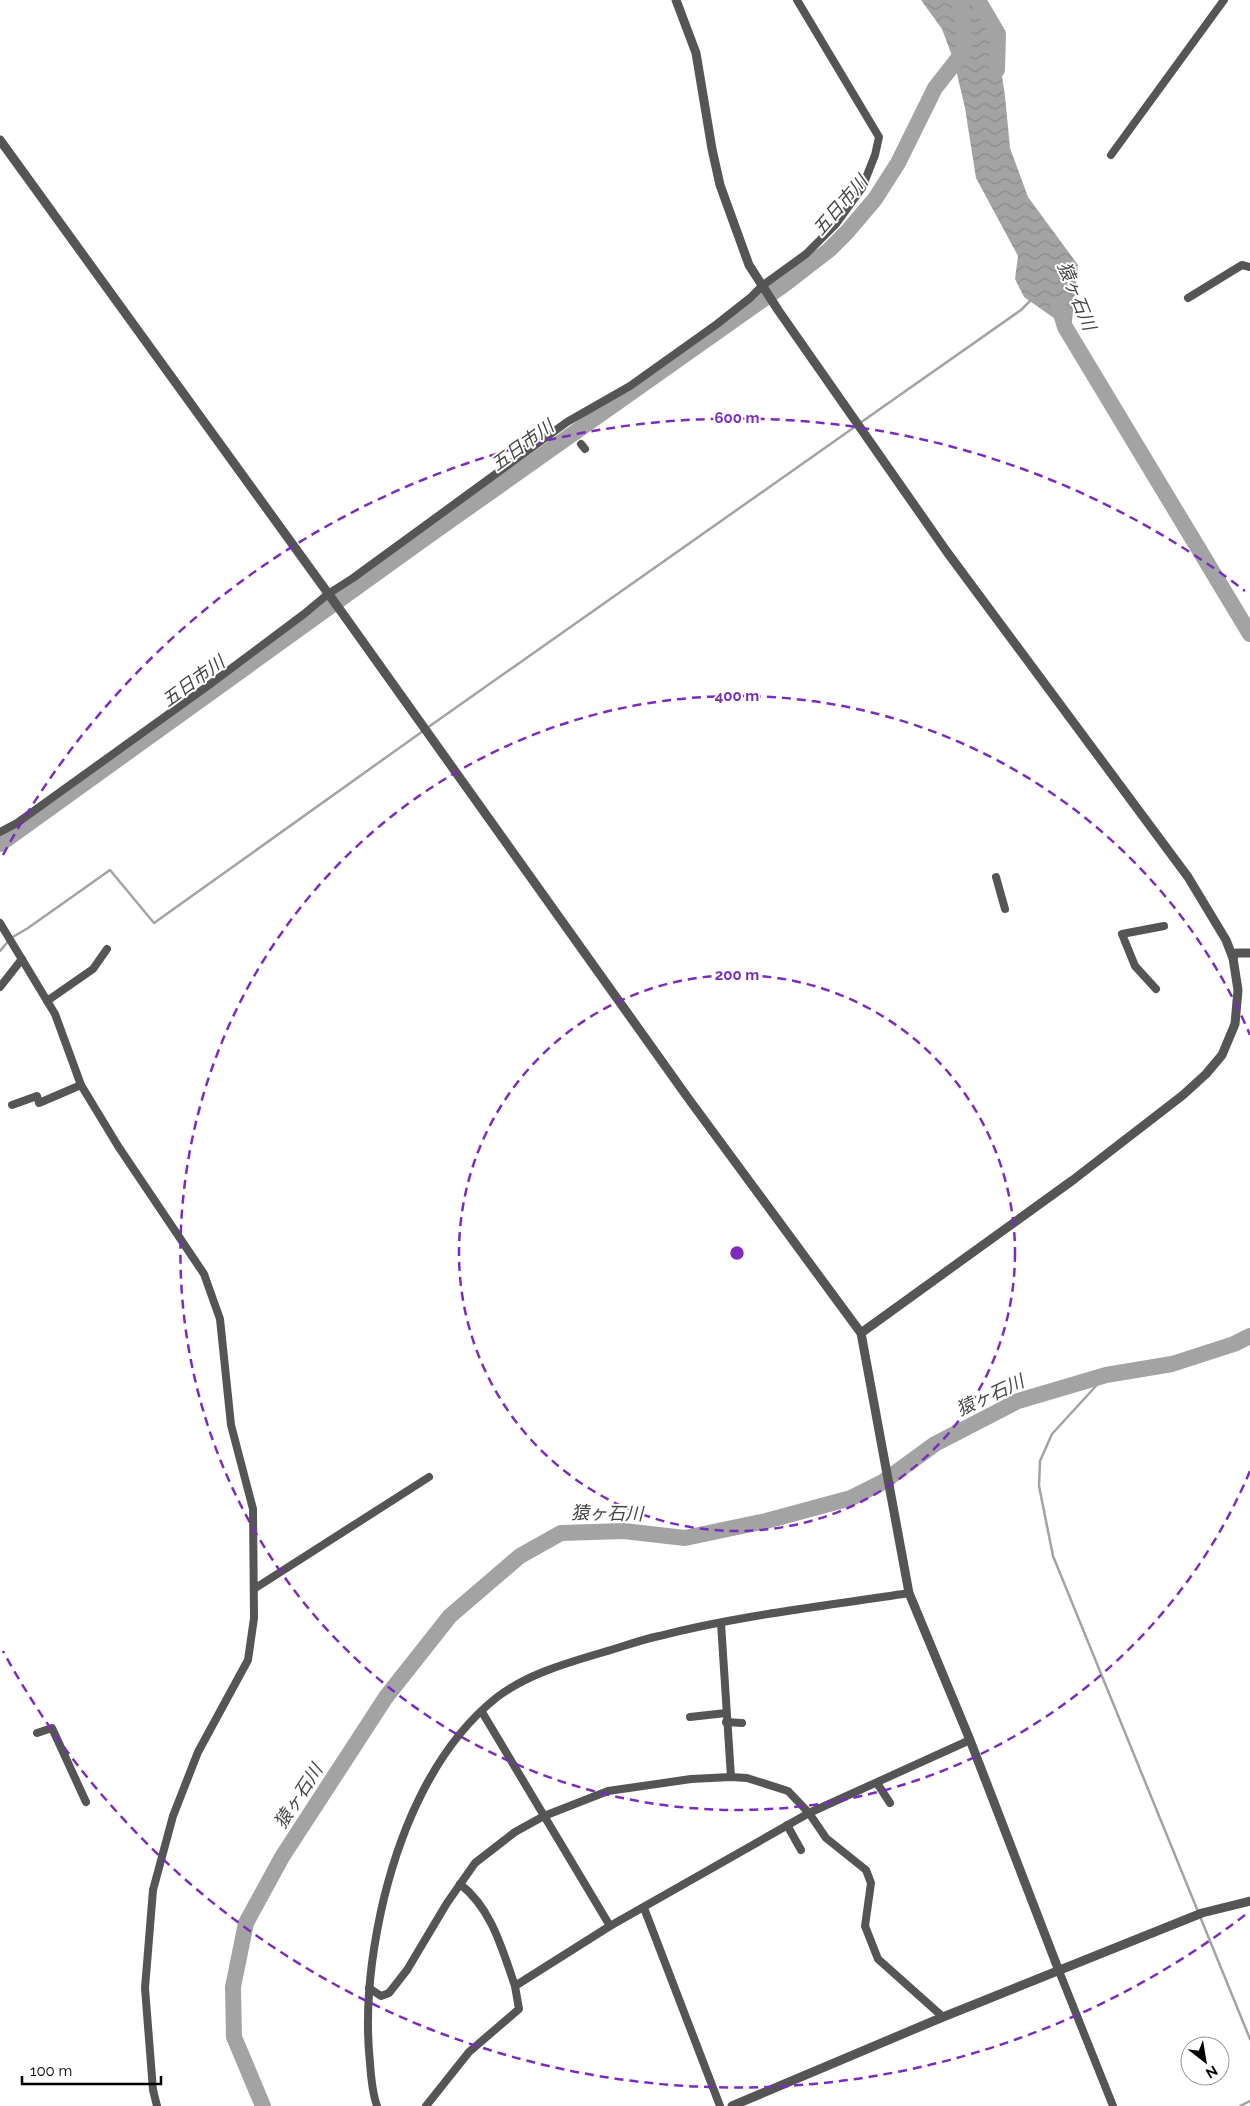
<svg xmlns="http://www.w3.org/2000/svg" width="1250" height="2106" font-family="Raleway,'Noto Sans JP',sans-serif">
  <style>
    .water { fill: url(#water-waves) }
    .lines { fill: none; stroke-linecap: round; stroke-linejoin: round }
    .stream { stroke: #a3a3a3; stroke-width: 2.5 }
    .river { stroke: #a3a3a3; stroke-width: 16 }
    .minor { stroke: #555; stroke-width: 8 }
    .tertiary { stroke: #555; stroke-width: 9 }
    .ring { fill: none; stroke: #7b2cbf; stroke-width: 2.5; stroke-dasharray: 9 6 }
    .labels { text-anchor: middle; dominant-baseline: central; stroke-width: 4; stroke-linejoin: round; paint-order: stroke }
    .water-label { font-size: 18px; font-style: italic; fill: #444; stroke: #fff }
    .centre { fill: #7b2cbf; stroke: #fff; stroke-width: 2.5 }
    .ring-label { font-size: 15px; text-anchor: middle; font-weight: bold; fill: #7b2cbf; stroke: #fff; stroke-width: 4; stroke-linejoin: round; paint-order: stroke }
  </style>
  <defs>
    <pattern id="water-waves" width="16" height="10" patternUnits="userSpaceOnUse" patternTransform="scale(1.25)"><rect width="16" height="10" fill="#a3a3a3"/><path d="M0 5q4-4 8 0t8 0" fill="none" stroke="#8b8b8b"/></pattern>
  </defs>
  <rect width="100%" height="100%" fill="#fff"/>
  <path class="water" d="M 921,0 L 986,0 L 987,2 L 997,43 L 1005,96 L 1010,148 L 1028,197 L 1078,265 L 1071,330 L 1024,297 L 1015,279 L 1018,256 L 976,178 L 965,108 L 954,61 L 942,29 Z"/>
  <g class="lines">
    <g class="stream">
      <path d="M 860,423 L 1021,310 L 1032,299"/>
      <path d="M 427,728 L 856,426"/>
      <path d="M 0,951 L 11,938 L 28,928 L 110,870 L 154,923 L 423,731"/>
      <path d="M 1106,1375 L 1052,1434 L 1040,1461 L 1039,1486 L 1053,1556 L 1250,2039"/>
      <path d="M 1240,2106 L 1250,2101"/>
    </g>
    <g class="river">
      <path d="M 978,0 L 998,34 L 997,70"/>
      <path d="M 1058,304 L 1065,327 L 1250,634"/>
      <path d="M 0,844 L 428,536 L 785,284 L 829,250 L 847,232 L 875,199 L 898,163 L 935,88 L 964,51 L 963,22 L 960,0"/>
      <path d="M 263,2106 L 234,2037 L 233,1987 L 246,1923 L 282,1857 L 386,1697 L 450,1616 L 520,1556 L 561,1533 L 624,1531 L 685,1538 L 766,1521 L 851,1498 L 883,1482 L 935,1444 L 1018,1401 L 1106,1375 L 1172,1364 L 1234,1344 L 1250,1336"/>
    </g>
    <g class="minor">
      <path d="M 1111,155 L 1224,0"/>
      <path d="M 1188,298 L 1242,265 L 1250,267"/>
      <path d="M 581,444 L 585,449"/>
      <path d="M 0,832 L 17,823 L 209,685 L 304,614 L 328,594 L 353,578 L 567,422 L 630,386 L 717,324 L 750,298 L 762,286 L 806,254 L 836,224 L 862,188 L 875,155 L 879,137 L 797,0"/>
      <path d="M 996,877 L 1005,909"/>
      <path d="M 0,923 L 55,1014 L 81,1085 L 118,1146 L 204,1274 L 220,1319 L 231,1425 L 253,1509 L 254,1618 L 248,1660 L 198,1752 L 173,1816 L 153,1890 L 145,1988 L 153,2090 L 157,2106"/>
      <path d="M 0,987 L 22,959"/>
      <path d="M 1156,989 L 1135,966 L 1122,934 L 1164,926"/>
      <path d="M 47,1001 L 93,969 L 107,949"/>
      <path d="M 12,1105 L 37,1096 L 39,1103 L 81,1085"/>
      <path d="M 254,1589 L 429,1477"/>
      <path d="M 721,1623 L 731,1777"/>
      <path d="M 482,1712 L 610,1926"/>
      <path d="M 690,1717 L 726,1713"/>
      <path d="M 726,1722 L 742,1723"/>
      <path d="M 37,1733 L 52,1728 L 86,1802"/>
      <path d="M 877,1783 L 890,1803"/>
      <path d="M 787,1825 L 801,1850"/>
      <path d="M 460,1884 C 492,1909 502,1949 515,1986"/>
      <path d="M 644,1908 L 720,2106"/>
      <path d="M 1059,1971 L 1113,2106"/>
      <path d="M 369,1988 L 381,1996 L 389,1993 L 407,1970 L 447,1903 L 475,1863 L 515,1832 L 544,1816 L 608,1791 L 691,1779 L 731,1777 L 747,1778 L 788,1791 L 809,1813 L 826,1838 L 866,1870 L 871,1883 L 865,1926 L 878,1959 L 943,2017"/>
      <path d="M 377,2106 C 372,2092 371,2078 370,2063 C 364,2007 371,1953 384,1898 C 402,1825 436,1746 496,1698 C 527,1674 567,1663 604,1652 C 622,1647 640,1640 659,1636 C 741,1615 826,1606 909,1593"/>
      <path d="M 426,2106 L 469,2052 L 519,2009 L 515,1986 L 610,1926 L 809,1813 L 970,1740"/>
    </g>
    <g class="tertiary">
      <path d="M 676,0 L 696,53 L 712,149 L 720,185 L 749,265 L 778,310 L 947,552 L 1188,877 L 1226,940 L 1233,958 L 1238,990 L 1235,1024 L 1222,1055 L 1206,1074 L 1183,1095 L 1073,1180 L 861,1333"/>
      <path d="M 0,140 L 343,614 L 688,1098 L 861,1333 L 909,1593 L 970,1740 L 1059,1971"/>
      <path d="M 1233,958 L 1236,953 L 1250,953"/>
      <path d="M 732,2106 L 943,2017 L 1202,1913 L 1250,1901"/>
    </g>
  </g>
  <g class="ring">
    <circle cx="737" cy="1253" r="278"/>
    <path d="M1250 1471A557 557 0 1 1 1250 1035"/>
    <path d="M1245 1915A835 835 0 0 1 3 1651M3 855A835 835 0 0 1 1245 591"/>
  </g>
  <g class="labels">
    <g class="water-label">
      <text transform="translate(840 205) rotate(-49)">五日市川</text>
      <text transform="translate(1077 296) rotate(68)">猿ヶ石川</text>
      <text transform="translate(522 445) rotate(-36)">五日市川</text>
      <text transform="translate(193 681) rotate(-36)">五日市川</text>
      <text transform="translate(990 1395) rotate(-25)">猿ヶ石川</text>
      <text transform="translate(607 1513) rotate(1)">猿ヶ石川</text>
      <text transform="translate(298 1796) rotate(-57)">猿ヶ石川</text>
    </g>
  </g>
  <circle cx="737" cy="1253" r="8" class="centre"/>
  <g class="ring-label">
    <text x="737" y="423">600 m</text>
    <text x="737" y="701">400 m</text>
    <text x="737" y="980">200 m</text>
  </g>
  <g transform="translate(1205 2061) rotate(149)"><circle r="24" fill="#ffffff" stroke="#999999"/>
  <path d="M0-4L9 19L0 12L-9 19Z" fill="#000000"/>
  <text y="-8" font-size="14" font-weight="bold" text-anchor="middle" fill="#000000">N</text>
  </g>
  <path d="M22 2076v8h139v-8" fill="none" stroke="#000000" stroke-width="2.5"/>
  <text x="30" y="2076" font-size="15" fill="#000000" stroke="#ffffff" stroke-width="4" paint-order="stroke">100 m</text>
</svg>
